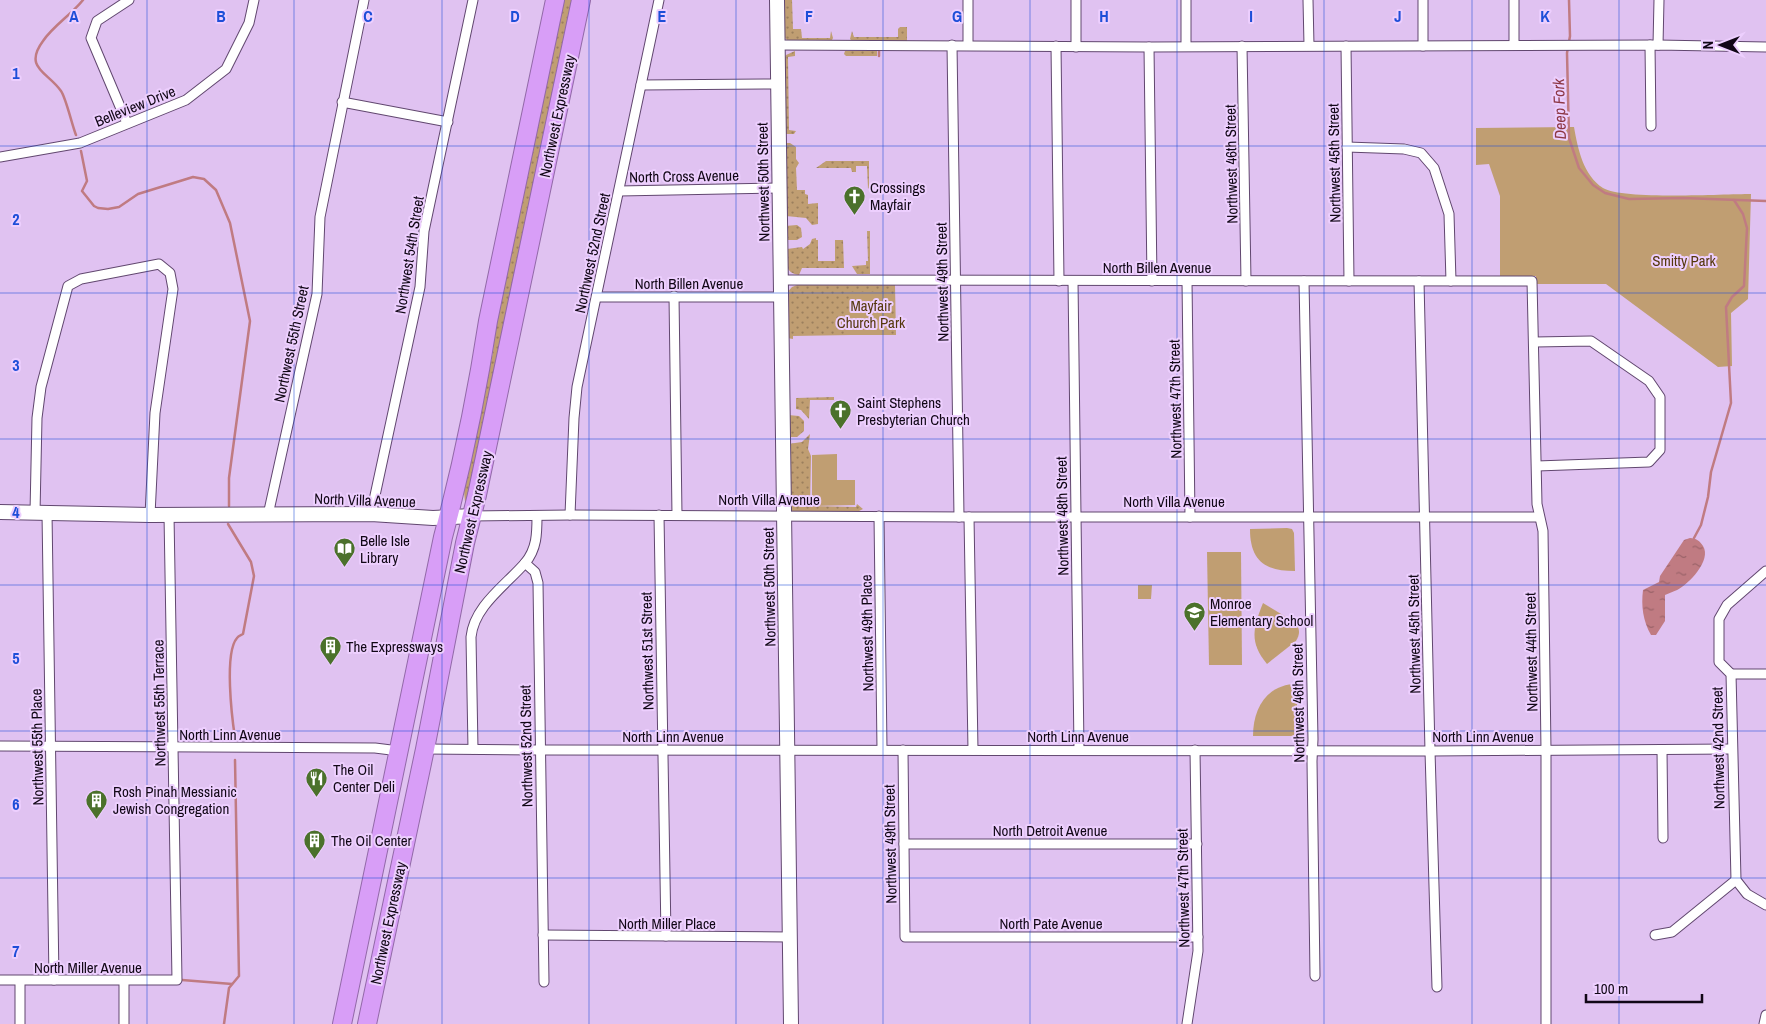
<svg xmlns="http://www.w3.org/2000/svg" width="1766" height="1024" font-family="'Archivo Narrow',sans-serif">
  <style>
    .grass { fill: url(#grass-dots) }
    .park { fill: #c09e72 }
    .water { fill: url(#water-ripples) }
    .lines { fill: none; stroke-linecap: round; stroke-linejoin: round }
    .stream { stroke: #c07b82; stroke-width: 2.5 }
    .street-casing { stroke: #61476f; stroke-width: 11 }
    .secondary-casing { stroke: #61476f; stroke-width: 16 }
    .highway-casing { stroke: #9269a8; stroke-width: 20 }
    .street { stroke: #fff; stroke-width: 9 }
    .secondary { stroke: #fff; stroke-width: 14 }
    .highway { stroke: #d89ef7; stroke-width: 18 }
    .grid { fill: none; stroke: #1d4ed8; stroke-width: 1; stroke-opacity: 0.55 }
    .labels { text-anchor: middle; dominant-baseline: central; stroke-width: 4; stroke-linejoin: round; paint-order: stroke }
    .street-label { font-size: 15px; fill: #110716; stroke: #edcffe }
    .poi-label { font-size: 15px; fill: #110716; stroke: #edcffe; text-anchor: start }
    .park-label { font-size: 15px; fill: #54370b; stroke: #edcffe }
    .water-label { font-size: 16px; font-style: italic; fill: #8c3745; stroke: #edcffe }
    .grid-label { font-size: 16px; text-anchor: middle; font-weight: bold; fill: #1d4ed8; stroke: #edcffe; stroke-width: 4; stroke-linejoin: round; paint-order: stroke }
  </style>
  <defs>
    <pattern id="grass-dots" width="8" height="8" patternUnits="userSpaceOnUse" patternTransform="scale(1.25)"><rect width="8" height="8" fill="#c09e72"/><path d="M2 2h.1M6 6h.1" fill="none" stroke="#9b7f5d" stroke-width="1.8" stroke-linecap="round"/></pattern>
    <pattern id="water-ripples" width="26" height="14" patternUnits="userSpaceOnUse" patternTransform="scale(1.25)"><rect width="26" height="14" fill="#c07b82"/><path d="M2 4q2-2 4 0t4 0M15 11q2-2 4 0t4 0" fill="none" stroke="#9b6369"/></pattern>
  </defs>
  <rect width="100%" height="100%" fill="#e0c2f1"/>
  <g class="grass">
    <path d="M 562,0 L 573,0 L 469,494 L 465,502 L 464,491 L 493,352 L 495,322 Z"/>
    <path d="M 781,0 L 792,0 L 793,29 L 801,29 L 802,38 L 830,38 L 831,31 L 833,38 L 832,40 L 788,41 L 783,36 Z"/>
    <path d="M 900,27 L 907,27 L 907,42 L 852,41 L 850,39 L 852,31 L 854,37 L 898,37 L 898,29 Z"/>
    <path d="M 795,51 L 795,56 L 788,57 L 789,130 L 796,131 L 794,134 L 785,134 L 784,59 L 786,55 Z"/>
    <path d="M 845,51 L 877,51 L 877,56 L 846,56 L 844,54 Z"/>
    <path d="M 784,143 L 790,143 L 796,147 L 796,159 L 799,163 L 796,168 L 797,190 L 805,190 L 805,194 L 808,195 L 808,204 L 818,203 L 818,224 L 812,225 L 806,218 L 786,216 Z"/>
    <path d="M 826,161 L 869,161 L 869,188 L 868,189 L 867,166 L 856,166 L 856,172 L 852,172 L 851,168 L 816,168 Z"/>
    <path d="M 797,225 L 801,228 L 802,237 L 797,240 L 786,240 L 785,226 Z"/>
    <path d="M 867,231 L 870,231 L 870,274 L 857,274 L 852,266 L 866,265 L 866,261 L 868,261 Z"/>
    <path d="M 816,238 L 816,240 L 818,240 L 818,261 L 835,261 L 835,240 L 843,240 L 844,268 L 802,268 L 799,275 C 785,273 785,262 785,250 L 787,249 L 802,247 L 803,249 L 810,244 L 812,239 Z"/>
    <path d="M 797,285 L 895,285 L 896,335 L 891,335 L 891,292 L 851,292 L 851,335 L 793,336 L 793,339 L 787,338 L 784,296 L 792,287 Z"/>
    <path d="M 834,397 L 834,400 L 810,400 L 809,419 L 801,410 L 796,409 L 796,398 Z"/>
    <path d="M 788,415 L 799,416 L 804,421 L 804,431 L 797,437 L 789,437 Z"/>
    <path d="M 810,434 L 808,449 L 811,456 L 810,506 L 856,507 L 857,504 L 863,509 L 857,512 L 793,512 L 789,507 L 788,444 L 802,442 Z"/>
  </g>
  <g class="park">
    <path d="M 1574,127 C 1578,149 1583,175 1603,188 C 1623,200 1723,194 1751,194 L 1748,299 L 1731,313 L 1732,366 L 1718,367 L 1606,284 L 1536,284 L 1536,276 L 1500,277 L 1500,196 L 1489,164 L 1476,165 L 1476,128 Z"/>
    <rect x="851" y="292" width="40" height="43"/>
    <path d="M 837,454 L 837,480 L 855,480 L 855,505 L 812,506 L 812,455 Z"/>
    <path d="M 1287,528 L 1292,529 L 1294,533 L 1295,571 C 1265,571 1250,561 1250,529 Z"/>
    <path d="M 1207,552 L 1241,552 L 1242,665 L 1209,665 Z"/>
    <path d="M 1138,585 L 1152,585 L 1151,599 L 1138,599 Z"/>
    <path d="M 1263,603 L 1296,623 C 1300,630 1300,634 1296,641 L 1267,664 C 1249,642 1253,628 1263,603 Z"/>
    <path d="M 1297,684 L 1297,731 L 1293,736 L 1253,736 C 1253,708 1267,684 1297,684 Z"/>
  </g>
  <path class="water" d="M 1690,538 C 1696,538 1700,541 1703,546 C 1712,560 1689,584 1677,590 C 1673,592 1669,593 1665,595 L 1665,621 L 1656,635 L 1651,635 C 1643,621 1641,606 1643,590 L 1659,582 L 1660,576 L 1684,540 Z"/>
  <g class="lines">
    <g class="stream">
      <path d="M 1569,0 L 1570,36 L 1567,53 L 1569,138 L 1579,168 L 1593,185 L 1605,193 L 1629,199 L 1683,198 L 1766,201"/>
      <path d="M 879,56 L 879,51"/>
      <path d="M 76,135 C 72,125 66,98 61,91 C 48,72 23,68 43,41 C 53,26 71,15 83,0"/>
      <path d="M 81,151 L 87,181 L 82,191 L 94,206 L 98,208 L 108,209 L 119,207 L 138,194 L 193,177 L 204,179 L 216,190 L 230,223 L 250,321 L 229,478 L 229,506"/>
      <path d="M 228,524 L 251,562 L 254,576 L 243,634 C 241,635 238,636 237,638 C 224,653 232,718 235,738"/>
      <path d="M 1694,538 L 1701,525 L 1708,497 L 1711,472 L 1731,403 L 1726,307 L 1732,297 L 1744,286 L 1747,228 L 1743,214 L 1734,200"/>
      <path d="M 182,980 L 232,984"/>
      <path d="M 224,1024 L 229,988 L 239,976 L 235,760"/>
    </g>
    <defs>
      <g id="street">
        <path d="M 968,0 L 968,45"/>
        <path d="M 1076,0 L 1076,47"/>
        <path d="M 1186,0 L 1186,46"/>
        <path d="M 1308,0 L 1309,45"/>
        <path d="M 1423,0 L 1423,46"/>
        <path d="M 1514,0 L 1514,45"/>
        <path d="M 778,45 L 1149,47 L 1658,45 L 1766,47"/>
        <path d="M 952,45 L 959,517"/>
        <path d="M 1650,45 L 1651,126"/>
        <path d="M 1658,45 L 1659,0"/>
        <path d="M 1056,46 L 1059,281"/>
        <path d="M 1242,46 L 1246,281"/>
        <path d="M 1346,46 L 1349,281"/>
        <path d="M 1149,47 L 1152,281"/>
        <path d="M 641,85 L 778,84"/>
        <path d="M 342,102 L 448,122"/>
        <path d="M 127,123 L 91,38 L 97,21 L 129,0"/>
        <path d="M 1347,147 L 1404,149 L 1421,153 L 1434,168 L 1449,214 L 1451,281"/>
        <path d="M 0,157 L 80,143 L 186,100 L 226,69 L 249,23 L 254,0"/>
        <path d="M 619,191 L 780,188"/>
        <path d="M 781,280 L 1532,281 L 1537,504 L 1543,531 L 1546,750 L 1546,1024"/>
        <path d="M 1073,281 L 1079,750"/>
        <path d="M 1187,281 L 1190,517"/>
        <path d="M 1304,281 L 1313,739 L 1312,761 L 1315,976"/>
        <path d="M 1419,281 L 1430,751 L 1437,987"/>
        <path d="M 674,296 L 677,515"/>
        <path d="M 597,297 L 781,297"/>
        <path d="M 1535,342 L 1591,341 L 1649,381 L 1660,397 L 1660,450 L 1649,462 L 1537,466"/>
        <path d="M 35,513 L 37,418 L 41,387 L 68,286 L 81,279 L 159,264 L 170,273 L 173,289 L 155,413 L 150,515"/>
        <path d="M 47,513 L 54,980"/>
        <path d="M 371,514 L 420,287 L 424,231 L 473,0"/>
        <path d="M 268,515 L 317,294 L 320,217 L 364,0"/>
        <path d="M 570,515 L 574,418 L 577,387 L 659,0"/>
        <path d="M 659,515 L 666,936"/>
        <path d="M 472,516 L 570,515 L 969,517 L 1538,517"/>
        <path d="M 537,516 C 537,533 537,549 525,563 L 535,572 L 538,583 L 544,982"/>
        <path d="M 879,516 L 882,749"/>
        <path d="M 969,517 L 973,750"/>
        <path d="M 1766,571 L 1727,605 L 1719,619 L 1719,662 L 1731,674 L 1736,880 L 1747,894 L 1766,905"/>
        <path d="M 1731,674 L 1766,674"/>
        <path d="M 0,746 L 375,748 L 399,751"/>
        <path d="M 425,749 L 540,750 L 1430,751 L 1731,749"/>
        <path d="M 473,749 L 471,637 C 474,606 506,585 525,563"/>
        <path d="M 903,750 L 905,937 L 1198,937"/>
        <path d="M 1662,750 L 1663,838"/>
        <path d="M 904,844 L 1197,844"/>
        <path d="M 543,935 L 790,937"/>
        <path d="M 1655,935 L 1672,932 L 1736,880"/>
        <path d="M 0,980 L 177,980 L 169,515"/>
        <path d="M 20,1024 L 20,981"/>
        <path d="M 124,1024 L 124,981"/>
        <path d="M 1187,1024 L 1198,951 L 1195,750"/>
        <path d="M 1764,1024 L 1766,1015"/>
      </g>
      <g id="secondary">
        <path d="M 777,0 L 791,1024"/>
        <path d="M 0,512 L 150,515 L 371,514 L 433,518 L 472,516"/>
      </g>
      <g id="highway">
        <path d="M 342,1024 L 443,537 C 462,466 477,393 488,321 L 555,0"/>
        <path d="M 367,1024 L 425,749 L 465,543 L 477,495 L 581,0"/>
      </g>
    </defs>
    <use href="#street" class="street-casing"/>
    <use href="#secondary" class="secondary-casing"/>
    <use href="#highway" class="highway-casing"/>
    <use href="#street" class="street"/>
    <use href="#secondary" class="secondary"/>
    <use href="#highway" class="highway"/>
  </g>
  <path class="grid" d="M 147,0 L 147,1024M 294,0 L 294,1024M 442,0 L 442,1024M 589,0 L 589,1024M 736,0 L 736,1024M 883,0 L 883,1024M 1030,0 L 1030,1024M 1177,0 L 1177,1024M 1324,0 L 1324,1024M 1472,0 L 1472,1024M 1619,0 L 1619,1024M 0,146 L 1766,146M 0,293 L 1766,293M 0,439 L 1766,439M 0,585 L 1766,585M 0,731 L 1766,731M 0,878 L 1766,878"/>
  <defs>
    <symbol id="church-pin" viewBox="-11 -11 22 30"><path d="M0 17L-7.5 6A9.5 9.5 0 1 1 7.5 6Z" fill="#4b712b" stroke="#edcffe"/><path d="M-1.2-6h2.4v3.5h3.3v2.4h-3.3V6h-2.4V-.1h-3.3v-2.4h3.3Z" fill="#fff"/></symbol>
    <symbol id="library-pin" viewBox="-11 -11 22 30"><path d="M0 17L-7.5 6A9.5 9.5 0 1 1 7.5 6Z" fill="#4b712b" stroke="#edcffe"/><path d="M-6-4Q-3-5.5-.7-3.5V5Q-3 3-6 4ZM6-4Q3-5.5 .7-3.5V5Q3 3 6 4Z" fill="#fff"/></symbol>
    <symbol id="school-pin" viewBox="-11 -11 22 30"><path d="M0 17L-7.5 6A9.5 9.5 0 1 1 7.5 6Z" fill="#4b712b" stroke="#edcffe"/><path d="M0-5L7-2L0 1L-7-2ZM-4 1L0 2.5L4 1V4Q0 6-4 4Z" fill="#fff"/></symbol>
    <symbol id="building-pin" viewBox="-11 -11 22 30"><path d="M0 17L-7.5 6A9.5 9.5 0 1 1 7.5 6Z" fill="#4b712b" stroke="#edcffe"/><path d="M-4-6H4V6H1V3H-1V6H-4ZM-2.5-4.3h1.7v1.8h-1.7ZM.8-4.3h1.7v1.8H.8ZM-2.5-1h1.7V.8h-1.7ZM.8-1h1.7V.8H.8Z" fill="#fff"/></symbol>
    <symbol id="restaurant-pin" viewBox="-11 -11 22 30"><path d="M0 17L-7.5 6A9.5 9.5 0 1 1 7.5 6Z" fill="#4b712b" stroke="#edcffe"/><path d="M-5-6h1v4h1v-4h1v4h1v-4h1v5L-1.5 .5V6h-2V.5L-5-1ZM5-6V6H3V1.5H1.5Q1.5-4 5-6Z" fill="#fff"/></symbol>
  </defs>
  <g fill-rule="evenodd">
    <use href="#church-pin" x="842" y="184" width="25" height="34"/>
    <use href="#church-pin" x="828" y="398" width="25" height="34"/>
    <use href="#library-pin" x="332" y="536" width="25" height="34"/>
    <use href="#school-pin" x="1182" y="600" width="25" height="34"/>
    <use href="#building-pin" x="318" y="634" width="25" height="34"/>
    <use href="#restaurant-pin" x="304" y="766" width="25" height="34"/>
    <use href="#building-pin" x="84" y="788" width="25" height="34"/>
    <use href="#building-pin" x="302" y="828" width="25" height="34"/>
  </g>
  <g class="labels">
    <g class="street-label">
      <text transform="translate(135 106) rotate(-22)">Belleview Drive</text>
      <text transform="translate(557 116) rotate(-78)">Northwest Expressway</text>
      <text transform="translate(1334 163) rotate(-91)">Northwest 45th Street</text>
      <text transform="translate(1231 164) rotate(-91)">Northwest 46th Street</text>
      <text transform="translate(684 176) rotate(-1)">North Cross Avenue</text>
      <text transform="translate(763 182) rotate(-91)">Northwest 50th Street</text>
      <text transform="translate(592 253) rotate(-78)">Northwest 52nd Street</text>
      <text transform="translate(409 255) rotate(-81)">Northwest 54th Street</text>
      <text x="1157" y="267">North Billen Avenue</text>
      <text transform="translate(942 282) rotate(-91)">Northwest 49th Street</text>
      <text x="689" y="283">North Billen Avenue</text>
      <text transform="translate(291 344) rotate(-78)">Northwest 55th Street</text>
      <text transform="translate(1175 399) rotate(-91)">Northwest 47th Street</text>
      <text x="769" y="499">North Villa Avenue</text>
      <text transform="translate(365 500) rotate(2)">North Villa Avenue</text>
      <text x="1174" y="501">North Villa Avenue</text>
      <text transform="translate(473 512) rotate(-77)">Northwest Expressway</text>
      <text transform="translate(1062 516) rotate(-91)">Northwest 48th Street</text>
      <text transform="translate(769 587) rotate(-91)">Northwest 50th Street</text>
      <text transform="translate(867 633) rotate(-91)">Northwest 49th Place</text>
      <text transform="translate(1414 634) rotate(-91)">Northwest 45th Street</text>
      <text transform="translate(647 651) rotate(-91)">Northwest 51st Street</text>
      <text transform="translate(1531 652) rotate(-91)">Northwest 44th Street</text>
      <text transform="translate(159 703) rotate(-91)">Northwest 55th Terrace</text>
      <text transform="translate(1298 703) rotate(-91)">Northwest 46th Street</text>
      <text x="230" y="734">North Linn Avenue</text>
      <text x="673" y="736">North Linn Avenue</text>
      <text x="1078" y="736">North Linn Avenue</text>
      <text x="1483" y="736">North Linn Avenue</text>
      <text transform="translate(526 746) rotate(-91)">Northwest 52nd Street</text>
      <text transform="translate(37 747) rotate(-91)">Northwest 55th Place</text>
      <text transform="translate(1718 748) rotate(-91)">Northwest 42nd Street</text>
      <text x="1050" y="830">North Detroit Avenue</text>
      <text transform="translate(890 844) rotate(-91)">Northwest 49th Street</text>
      <text transform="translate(1183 888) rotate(-91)">Northwest 47th Street</text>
      <text transform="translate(388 923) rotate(-78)">Northwest Expressway</text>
      <text x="667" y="923">North Miller Place</text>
      <text x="1051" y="923">North Pate Avenue</text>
      <text x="88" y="967">North Miller Avenue</text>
    </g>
    <g class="poi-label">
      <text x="870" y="187">Crossings<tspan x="870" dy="17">Mayfair</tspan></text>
      <text x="857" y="402">Saint Stephens<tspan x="857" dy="17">Presbyterian Church</tspan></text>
      <text x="360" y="540">Belle Isle<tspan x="360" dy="17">Library</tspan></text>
      <text x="1210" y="603">Monroe<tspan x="1210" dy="17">Elementary School</tspan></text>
      <text x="346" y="646">The Expressways</text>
      <text x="333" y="769">The Oil<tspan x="333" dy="17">Center Deli</tspan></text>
      <text x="113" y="791">Rosh Pinah Messianic<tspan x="113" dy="17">Jewish Congregation</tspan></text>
      <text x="331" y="840">The Oil Center</text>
    </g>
    <g class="park-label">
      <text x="1684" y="260">Smitty Park</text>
      <text x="871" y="305">Mayfair<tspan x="871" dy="17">Church Park</tspan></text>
    </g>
    <g class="water-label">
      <text transform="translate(1559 109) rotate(-92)">Deep Fork</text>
    </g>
  </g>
  <g class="grid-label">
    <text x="74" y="22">A</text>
    <text x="221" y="22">B</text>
    <text x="368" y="22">C</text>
    <text x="515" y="22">D</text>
    <text x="662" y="22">E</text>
    <text x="809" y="22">F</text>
    <text x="957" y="22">G</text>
    <text x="1104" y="22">H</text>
    <text x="1251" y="22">I</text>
    <text x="1398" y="22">J</text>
    <text x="1545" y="22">K</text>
    <text x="16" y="79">1</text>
    <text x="16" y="225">2</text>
    <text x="16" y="371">3</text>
    <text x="16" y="518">4</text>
    <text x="16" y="664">5</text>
    <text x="16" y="810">6</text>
    <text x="16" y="957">7</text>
  </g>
  <g transform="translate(1721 45) rotate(270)" stroke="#edcffe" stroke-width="4" paint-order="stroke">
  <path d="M0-4L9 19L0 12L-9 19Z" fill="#110716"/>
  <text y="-8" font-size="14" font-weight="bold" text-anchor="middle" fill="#110716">N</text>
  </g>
  <path d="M1586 994v8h116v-8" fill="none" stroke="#110716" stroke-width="2.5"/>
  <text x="1594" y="994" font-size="15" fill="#110716" stroke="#edcffe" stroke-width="4" paint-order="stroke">100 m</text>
</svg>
